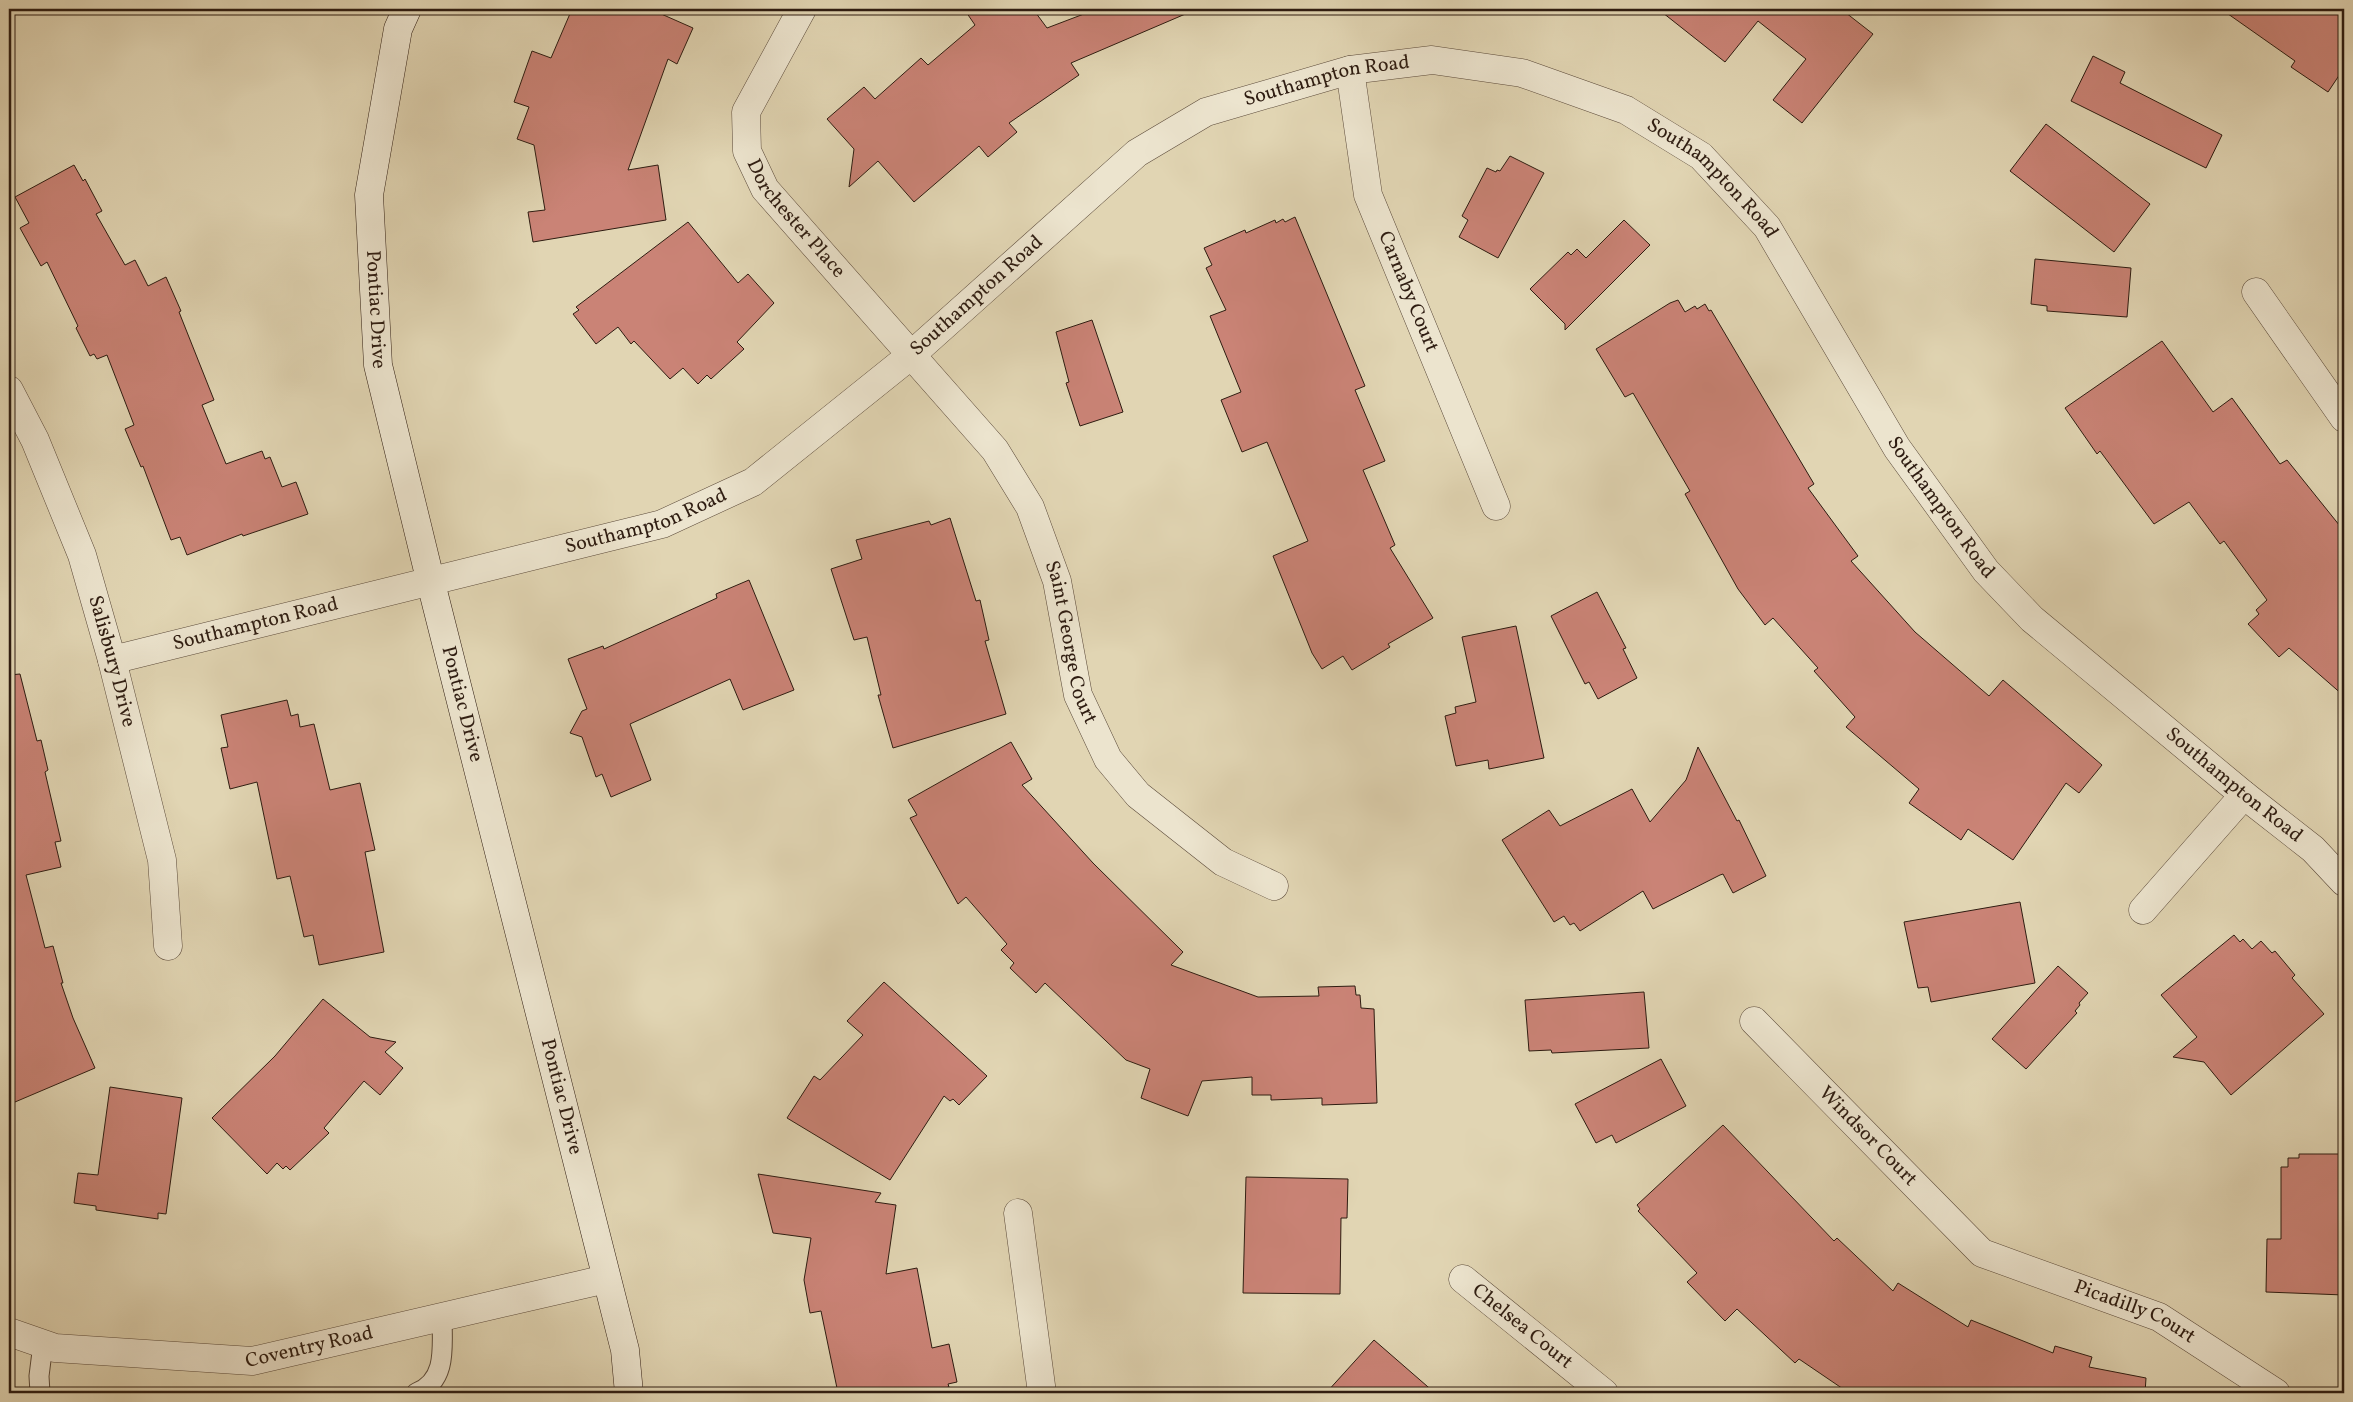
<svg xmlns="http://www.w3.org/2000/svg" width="2353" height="1402" font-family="Vollkorn,serif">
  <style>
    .building { fill: #ca8376; stroke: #2e1c11 }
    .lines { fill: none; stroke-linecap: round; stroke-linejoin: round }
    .service-casing { stroke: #5b4a3a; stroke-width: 21 }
    .minor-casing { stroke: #5b4a3a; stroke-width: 29 }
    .secondary-casing { stroke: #2e1c11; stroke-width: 29 }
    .service { stroke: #ece4ce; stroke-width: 19 }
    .minor { stroke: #ece4ce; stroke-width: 28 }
    .secondary { stroke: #ece4ce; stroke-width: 28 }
    .labels { text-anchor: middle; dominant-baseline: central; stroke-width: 4; stroke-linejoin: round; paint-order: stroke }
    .street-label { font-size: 20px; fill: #2e1c11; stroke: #ece4ce }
  </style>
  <rect width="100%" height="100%" fill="#e1d5b3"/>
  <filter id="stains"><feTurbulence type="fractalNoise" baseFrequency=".004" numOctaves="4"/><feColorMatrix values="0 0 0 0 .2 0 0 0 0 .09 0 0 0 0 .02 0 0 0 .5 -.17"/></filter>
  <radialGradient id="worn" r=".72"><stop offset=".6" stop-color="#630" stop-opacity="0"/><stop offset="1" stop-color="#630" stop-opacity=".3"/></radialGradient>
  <g class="building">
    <path d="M 572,9 L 650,9 L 693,28 L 677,64 L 668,59 L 628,170 L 658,165 L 666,220 L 533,242 L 528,212 L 545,210 L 534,145 L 517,139 L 529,107 L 514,102 L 532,51 L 551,58 Z"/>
    <path d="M 964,9 L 1033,9 L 1047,28 L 1097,9 L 1197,9 L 1071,63 L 1079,75 L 1009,123 L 1017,132 L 988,157 L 979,146 L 914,202 L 878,161 L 849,187 L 854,149 L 827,119 L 864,87 L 875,99 L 921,58 L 928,65 L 975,25 Z"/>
    <path d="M 1658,9 L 1841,9 L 1873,34 L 1802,123 L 1773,100 L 1806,59 L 1758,21 L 1725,62 Z"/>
    <path d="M 2221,9 L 2344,9 L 2344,68 L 2328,92 L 2291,67 L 2295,61 Z"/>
    <path d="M 2093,56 L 2125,72 L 2120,83 L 2222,135 L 2206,168 L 2071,101 Z"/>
    <path d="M 2046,124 L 2150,204 L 2114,252 L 2010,171 Z"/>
    <path d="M 1510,156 L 1544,173 L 1498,258 L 1459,237 L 1468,220 L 1462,216 L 1487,168 L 1496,172 L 1497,170 L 1500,171 Z"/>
    <path d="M 74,165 L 83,181 L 85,179 L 102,211 L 96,214 L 125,265 L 135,260 L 148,286 L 166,277 L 181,311 L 179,312 L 214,400 L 202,405 L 226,464 L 262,451 L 265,459 L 270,457 L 282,487 L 296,482 L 308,514 L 243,536 L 242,534 L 187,555 L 180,537 L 171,540 L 143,466 L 141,467 L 125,429 L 134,425 L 107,355 L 97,359 L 94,354 L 90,356 L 76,328 L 78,326 L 47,262 L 41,266 L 20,228 L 29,223 L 15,197 Z"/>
    <path d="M 1295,217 L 1365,386 L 1355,390 L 1385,461 L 1363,470 L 1395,545 L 1390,548 L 1433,618 L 1388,644 L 1390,647 L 1352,670 L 1343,656 L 1322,669 L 1312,653 L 1273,556 L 1308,541 L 1267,442 L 1242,452 L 1221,400 L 1241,392 L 1210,316 L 1226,310 L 1206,268 L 1212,265 L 1204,248 L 1245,230 L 1246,233 L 1275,220 L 1276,223 L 1283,219 L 1285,222 Z"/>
    <path d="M 1624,220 L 1650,245 L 1565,330 L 1565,324 L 1530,289 L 1568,252 L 1571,255 L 1577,249 L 1586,258 Z"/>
    <path d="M 688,222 L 738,283 L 748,274 L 774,303 L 737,342 L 744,349 L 711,379 L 707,375 L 698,384 L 683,368 L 670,379 L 634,341 L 631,344 L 618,327 L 596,344 L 573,314 L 579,310 L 576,307 Z"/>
    <path d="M 2035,259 L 2131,268 L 2127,317 L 2047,311 L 2047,306 L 2031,304 Z"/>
    <path d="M 1678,300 L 1685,312 L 1695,306 L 1697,309 L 1705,304 L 1709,311 L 1711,310 L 1814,484 L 1808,488 L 1858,556 L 1851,561 L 1915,632 L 1989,696 L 2003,680 L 2102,765 L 2079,793 L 2066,783 L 2013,860 L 1968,829 L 1961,840 L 1909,803 L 1919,789 L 1846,727 L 1855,717 L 1814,671 L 1818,668 L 1773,618 L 1765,625 L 1738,589 L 1685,494 L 1690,491 L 1633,393 L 1625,397 L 1596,349 L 1670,303 Z"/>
    <path d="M 1092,320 L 1123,412 L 1080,426 L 1066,383 L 1069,382 L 1056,332 Z"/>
    <path d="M 2162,341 L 2213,412 L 2232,398 L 2280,464 L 2287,460 L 2344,531 L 2344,696 L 2289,648 L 2279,657 L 2248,624 L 2259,614 L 2256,610 L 2267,600 L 2224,541 L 2220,544 L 2189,502 L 2154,524 L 2100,451 L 2097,454 L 2065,408 Z"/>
    <path d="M 950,518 L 976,601 L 980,600 L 989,640 L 985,641 L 1006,714 L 893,748 L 878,695 L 881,695 L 867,637 L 854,640 L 831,569 L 862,559 L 856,540 L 929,521 L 931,525 Z"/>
    <path d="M 749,580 L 794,690 L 743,710 L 730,679 L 630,724 L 651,780 L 611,797 L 602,774 L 596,777 L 582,737 L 570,733 L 582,711 L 587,709 L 568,659 L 603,646 L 604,649 L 717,598 L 716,594 Z"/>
    <path d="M 1597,592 L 1626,648 L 1623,649 L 1637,678 L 1598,699 L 1589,682 L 1585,684 L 1551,616 Z"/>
    <path d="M 1516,626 L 1544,758 L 1489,769 L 1488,760 L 1456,766 L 1445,716 L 1456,713 L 1455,707 L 1476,702 L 1462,637 Z"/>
    <path d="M 20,674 L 37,741 L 41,740 L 48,770 L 45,772 L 61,841 L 55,842 L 61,867 L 26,875 L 45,948 L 53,946 L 63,983 L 61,983 L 73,1018 L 95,1068 L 15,1102 L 9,1085 L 9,675 Z"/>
    <path d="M 287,700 L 291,716 L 298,714 L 300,727 L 314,724 L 330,790 L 360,783 L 375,850 L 365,852 L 384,952 L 319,965 L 313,935 L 304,937 L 290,876 L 277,879 L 257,782 L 230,789 L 221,748 L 228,747 L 221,715 Z"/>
    <path d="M 1011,742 L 1032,779 L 1022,785 L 1093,863 L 1183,952 L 1171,965 L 1258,997 L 1319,996 L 1318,987 L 1355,986 L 1356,995 L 1360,995 L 1361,1008 L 1374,1009 L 1377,1103 L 1322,1105 L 1322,1098 L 1271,1100 L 1271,1095 L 1252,1095 L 1252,1077 L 1202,1081 L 1188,1116 L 1141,1098 L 1150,1069 L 1126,1060 L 1045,983 L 1036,993 L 1010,968 L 1014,963 L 1001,950 L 1007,944 L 966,897 L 958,904 L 910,818 L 917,815 L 908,800 Z"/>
    <path d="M 1698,747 L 1737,821 L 1739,820 L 1766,876 L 1733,893 L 1723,874 L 1720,875 L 1653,909 L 1643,891 L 1580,931 L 1574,923 L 1570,925 L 1564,916 L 1554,922 L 1502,840 L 1549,810 L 1560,826 L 1632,789 L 1650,822 L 1686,780 Z"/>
    <path d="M 2020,902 L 2035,983 L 1931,1002 L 1928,987 L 1918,988 L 1904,922 Z"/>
    <path d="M 2234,935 L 2240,942 L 2243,939 L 2252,949 L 2261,941 L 2272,953 L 2275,951 L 2295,975 L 2292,978 L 2324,1014 L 2231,1095 L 2204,1062 L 2173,1057 L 2197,1037 L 2161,995 Z"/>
    <path d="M 2058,966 L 2088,993 L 2079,1003 L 2080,1005 L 2075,1011 L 2077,1013 L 2026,1069 L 1992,1039 Z"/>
    <path d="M 884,982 L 987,1076 L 959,1105 L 953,1099 L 950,1101 L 944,1096 L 890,1180 L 787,1118 L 814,1076 L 820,1080 L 863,1035 L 847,1021 Z"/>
    <path d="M 1644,992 L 1649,1048 L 1552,1053 L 1551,1050 L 1529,1051 L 1525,1000 Z"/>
    <path d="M 323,999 L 370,1037 L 396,1042 L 385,1052 L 403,1068 L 380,1095 L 364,1081 L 324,1128 L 329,1133 L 290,1170 L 286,1166 L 283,1169 L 277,1163 L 267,1174 L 212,1118 L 275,1056 Z"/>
    <path d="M 1661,1059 L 1686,1106 L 1616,1143 L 1612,1135 L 1596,1143 L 1575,1104 Z"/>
    <path d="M 110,1087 L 182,1098 L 166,1214 L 158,1213 L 158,1219 L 96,1210 L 96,1206 L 74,1203 L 78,1173 L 98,1175 Z"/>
    <path d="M 1723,1125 L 1834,1241 L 1837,1238 L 1893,1291 L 1898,1283 L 1968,1327 L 1971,1320 L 2053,1353 L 2055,1346 L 2092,1357 L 2089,1367 L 2146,1378 L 2145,1393 L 1849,1393 L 1799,1359 L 1795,1363 L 1737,1309 L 1725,1321 L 1687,1282 L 1697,1273 L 1638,1211 L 1640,1209 L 1637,1205 Z"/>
    <path d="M 2299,1154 L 2344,1154 L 2344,1295 L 2266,1292 L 2267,1239 L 2281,1239 L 2281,1167 L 2288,1167 L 2288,1158 L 2299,1158 Z"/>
    <path d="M 758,1174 L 881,1193 L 875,1202 L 896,1205 L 886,1274 L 917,1268 L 932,1348 L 949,1344 L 957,1382 L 948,1384 L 949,1387 L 921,1393 L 838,1393 L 821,1311 L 810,1313 L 804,1280 L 811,1238 L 773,1233 Z"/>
    <path d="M 1246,1177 L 1348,1179 L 1347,1218 L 1341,1218 L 1340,1294 L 1243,1293 Z"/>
    <path d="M 1374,1340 L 1435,1393 L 1326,1393 Z"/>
  </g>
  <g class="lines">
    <defs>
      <g id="service">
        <path d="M 40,1393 L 39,1376 L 43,1344"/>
        <path d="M 416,1393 C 448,1381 442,1345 442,1317"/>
      </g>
      <g id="minor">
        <path id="s1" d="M 802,9 L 746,112 L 747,151 L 765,189 L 995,450 L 1030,507 L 1057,581 L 1078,695 L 1108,759 L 1138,795 L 1223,862 L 1274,886"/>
        <path id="s2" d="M 1350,70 L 1368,195 L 1496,506"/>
        <path d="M 2256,292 L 2344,418"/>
        <path id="s3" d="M 9,390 L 35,440 L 82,555 L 112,660 L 162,860 L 168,946"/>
        <path id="s4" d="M 112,660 L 662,524 L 753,482 L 910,356 L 1137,153 L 1206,112 L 1350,70 L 1432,60 L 1522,73 L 1626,110 L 1701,156 L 1767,227 L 1897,448 L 1986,571 L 2032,619 L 2244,795 L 2313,849 L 2344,882"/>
        <path d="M 2143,910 L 2244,795"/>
        <path id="s5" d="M 1754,1021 L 1982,1253 L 2159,1317 L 2276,1393"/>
        <path d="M 1018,1213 L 1042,1393"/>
        <path id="s6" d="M 1463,1279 L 1604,1393"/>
        <path id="s7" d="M 9,1332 L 55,1348 L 252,1361 L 606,1279"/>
      </g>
      <g id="secondary">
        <path id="s8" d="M 407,9 L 398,29 L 369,195 L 378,365 L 431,583 L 625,1350 L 629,1393"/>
      </g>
    </defs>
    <use href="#service" class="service-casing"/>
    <use href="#minor" class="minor-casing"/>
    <use href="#secondary" class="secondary-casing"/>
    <use href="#service" class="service"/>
    <use href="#minor" class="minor"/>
    <use href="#secondary" class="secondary"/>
  </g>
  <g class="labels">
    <g class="street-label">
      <text stroke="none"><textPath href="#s4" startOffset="1378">Southampton Road</textPath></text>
      <text stroke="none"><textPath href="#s4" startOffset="1798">Southampton Road</textPath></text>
      <text stroke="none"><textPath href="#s1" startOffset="240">Dorchester Place</textPath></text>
      <text stroke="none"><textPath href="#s2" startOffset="231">Carnaby Court</textPath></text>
      <text stroke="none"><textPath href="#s4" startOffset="958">Southampton Road</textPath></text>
      <text stroke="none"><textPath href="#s8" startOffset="305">Pontiac Drive</textPath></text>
      <text stroke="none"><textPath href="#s4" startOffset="2202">Southampton Road</textPath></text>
      <text stroke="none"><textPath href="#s4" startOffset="552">Southampton Road</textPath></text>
      <text stroke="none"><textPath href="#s4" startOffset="148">Southampton Road</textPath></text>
      <text stroke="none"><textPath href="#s1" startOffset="755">Saint George Court</textPath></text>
      <text stroke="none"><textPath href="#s3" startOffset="291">Salisbury Drive</textPath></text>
      <text stroke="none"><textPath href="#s8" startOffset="710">Pontiac Drive</textPath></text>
      <text stroke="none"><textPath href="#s4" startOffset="2608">Southampton Road</textPath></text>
      <text stroke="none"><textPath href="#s8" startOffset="1115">Pontiac Drive</textPath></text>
      <text stroke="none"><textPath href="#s5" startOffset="162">Windsor Court</textPath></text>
      <text stroke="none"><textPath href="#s5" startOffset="489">Picadilly Court</textPath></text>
      <text stroke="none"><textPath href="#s6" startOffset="76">Chelsea Court</textPath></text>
      <text stroke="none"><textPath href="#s7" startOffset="305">Coventry Road</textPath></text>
    </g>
  </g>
  <rect width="2353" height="1402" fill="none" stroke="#e1d5b3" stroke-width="30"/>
  <rect x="10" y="10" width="2333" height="1382" fill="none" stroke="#2e1c11" stroke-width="2.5"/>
  <rect x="15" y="15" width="2323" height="1372" fill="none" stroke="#2e1c11"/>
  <rect width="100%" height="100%" filter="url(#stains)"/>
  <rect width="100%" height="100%" fill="url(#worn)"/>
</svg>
